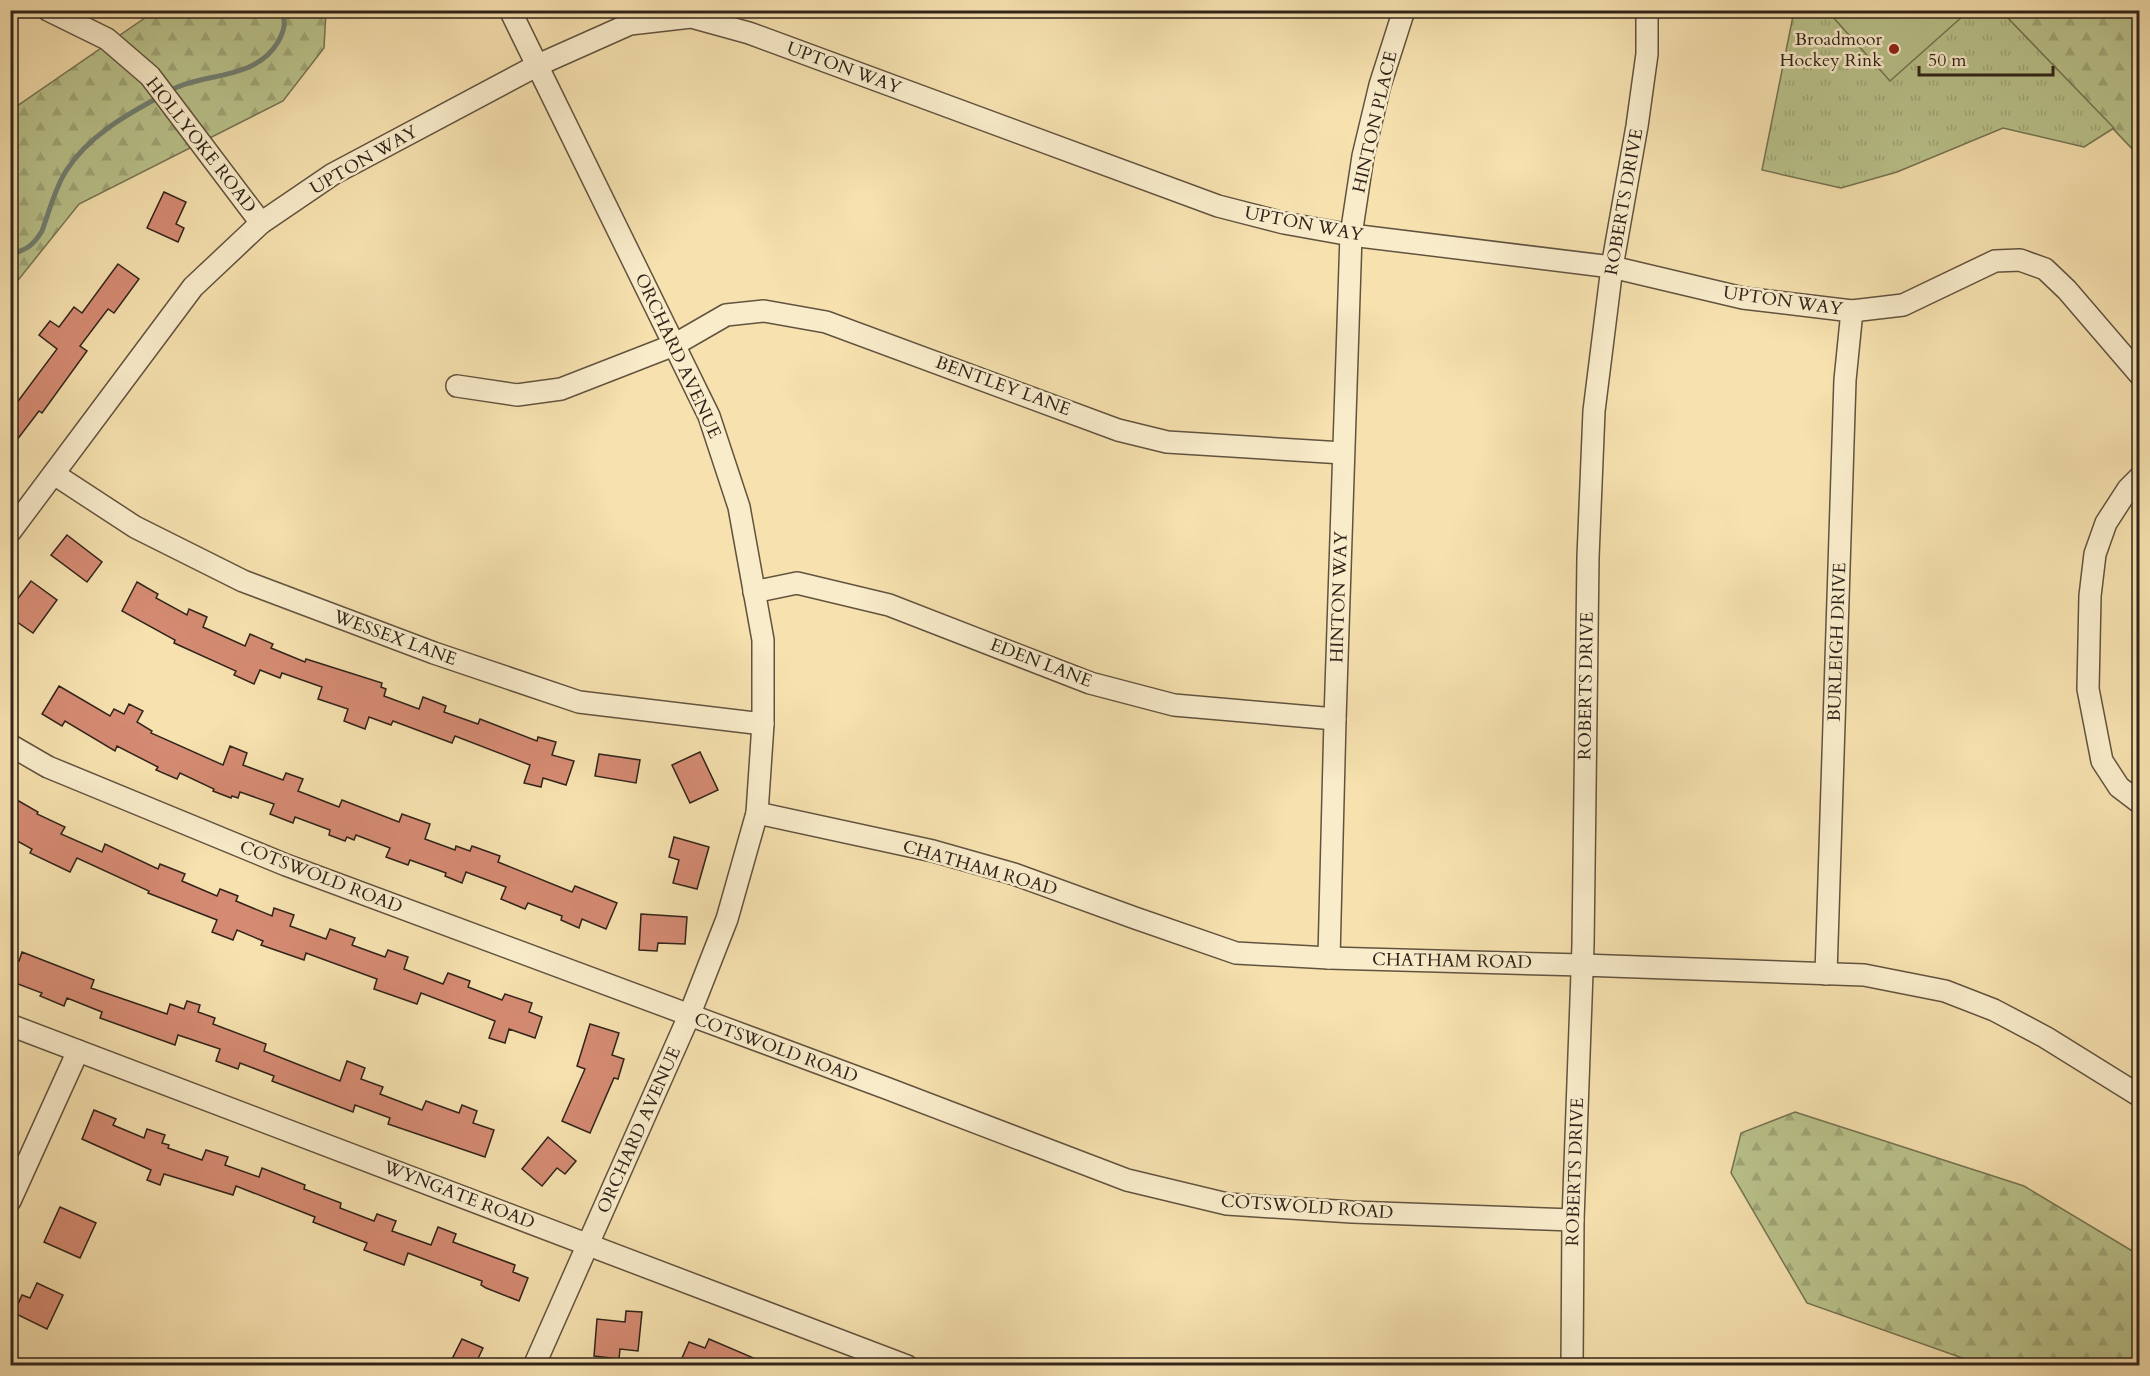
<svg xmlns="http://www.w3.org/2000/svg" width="2150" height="1376" font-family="Cardo,serif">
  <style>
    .forest { fill: url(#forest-firs); stroke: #757453; stroke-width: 1.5 }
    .park { fill: url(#park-tufts); stroke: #757453; stroke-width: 1.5 }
    .pitch { fill: #bac38c; stroke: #757453; stroke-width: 1.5 }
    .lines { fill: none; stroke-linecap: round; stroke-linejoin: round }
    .stream { stroke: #718073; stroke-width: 5 }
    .building { fill: #d58b73; stroke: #30241a; stroke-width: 1.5 }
    .minor-casing { stroke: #62533f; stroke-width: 24 }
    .minor { stroke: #f9eccb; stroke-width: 21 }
    .poi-dot { fill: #8f2418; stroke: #f9eccb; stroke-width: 2 }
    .labels { text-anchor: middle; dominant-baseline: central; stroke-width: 5; stroke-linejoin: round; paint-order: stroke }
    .poi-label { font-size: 18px; fill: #30241a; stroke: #f9eccb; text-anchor: end }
    .street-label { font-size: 18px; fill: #30241a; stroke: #f9eccb }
  </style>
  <defs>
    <pattern id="forest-firs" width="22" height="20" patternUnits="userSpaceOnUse" patternTransform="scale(1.5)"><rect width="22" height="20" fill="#bac38c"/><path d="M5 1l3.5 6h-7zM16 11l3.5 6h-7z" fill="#a0a778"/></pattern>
    <pattern id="park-tufts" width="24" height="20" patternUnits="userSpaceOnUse" patternTransform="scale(1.5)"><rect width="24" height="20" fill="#bac38c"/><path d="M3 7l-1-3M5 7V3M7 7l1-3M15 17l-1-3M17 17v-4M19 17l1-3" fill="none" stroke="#a0a778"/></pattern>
  </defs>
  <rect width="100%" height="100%" fill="#f6e1af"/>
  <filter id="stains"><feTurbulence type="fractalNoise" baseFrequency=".00333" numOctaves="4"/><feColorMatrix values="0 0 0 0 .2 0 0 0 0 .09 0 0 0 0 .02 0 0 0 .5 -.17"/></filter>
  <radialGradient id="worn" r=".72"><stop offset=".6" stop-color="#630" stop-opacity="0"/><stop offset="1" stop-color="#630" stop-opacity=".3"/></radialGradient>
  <g class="forest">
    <path d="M 155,11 L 326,11 L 324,48 L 283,101 L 79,204 L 11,289 L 10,111 Z"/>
    <path d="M 2001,11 L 2139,11 L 2139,156 Z"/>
    <path d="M 1795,1112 L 2024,1186 L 2139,1255 L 2139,1365 L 1982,1365 L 1807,1303 L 1731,1173 L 1741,1133 Z"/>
  </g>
  <path class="park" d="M 1794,11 L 2001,11 L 2114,128 L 2084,147 L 2003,128 L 1897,172 L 1841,188 L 1762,170 Z"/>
  <path class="pitch" d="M 1837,11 L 1958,10 L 1963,16 L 1890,81 L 1832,16 Z"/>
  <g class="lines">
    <g class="stream">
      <path d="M 169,91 C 203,72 255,81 278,42 C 284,31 287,22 281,10"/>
      <path d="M 10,255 C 27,249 32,247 42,231 C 49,212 55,188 66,171 C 88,136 126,115 161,96"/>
    </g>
  </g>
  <g class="building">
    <path d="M 164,192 L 186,202 L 176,224 L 184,228 L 178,242 L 147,228 Z"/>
    <path d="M 118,264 L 139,279 L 114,313 L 108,309 L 80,346 L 87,351 L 42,413 L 39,411 L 10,449 L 10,412 L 57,349 L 39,335 L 50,321 L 59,327 L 74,307 L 82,313 Z"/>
    <path d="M 67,535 L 102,562 L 87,582 L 51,555 Z"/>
    <path d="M 31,581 L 57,600 L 33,633 L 10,617 L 10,609 Z"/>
    <path d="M 137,582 L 158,594 L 156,598 L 187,615 L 189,609 L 207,617 L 203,627 L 245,646 L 250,634 L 273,644 L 271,648 L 305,662 L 306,659 L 382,683 L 381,687 L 386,689 L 384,696 L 419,709 L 423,697 L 446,706 L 444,712 L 478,724 L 480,719 L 537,741 L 538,737 L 556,742 L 552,755 L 574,761 L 566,785 L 543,778 L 541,787 L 524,783 L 530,765 L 455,736 L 452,743 L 393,721 L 391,725 L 369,717 L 365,729 L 344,721 L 348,709 L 318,699 L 322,687 L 282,673 L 280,678 L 260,670 L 254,684 L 234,675 L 236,671 L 174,643 L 175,640 L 122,611 Z"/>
    <path d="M 59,686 L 110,716 L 114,709 L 124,714 L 129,704 L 143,711 L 137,722 L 152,731 L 151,733 L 223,765 L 230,746 L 247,753 L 243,765 L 283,780 L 286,773 L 303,779 L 298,791 L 339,807 L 342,800 L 399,822 L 402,814 L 430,824 L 425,839 L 455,850 L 456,846 L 470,851 L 472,846 L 500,856 L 498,862 L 572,892 L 575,886 L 617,903 L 606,929 L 582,919 L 579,928 L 561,920 L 562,916 L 528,903 L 525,909 L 501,899 L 506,887 L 466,872 L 462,883 L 445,876 L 446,873 L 410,860 L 408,865 L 386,857 L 390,848 L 356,835 L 354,840 L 347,837 L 345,841 L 329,835 L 330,830 L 295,817 L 293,823 L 270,814 L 274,804 L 240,792 L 238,798 L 232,796 L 231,798 L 213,791 L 214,789 L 180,773 L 177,779 L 156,770 L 158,767 L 117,746 L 115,751 L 65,721 L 62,726 L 42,714 Z"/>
    <path d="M 700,752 L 718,790 L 690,803 L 672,765 Z"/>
    <path d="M 599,754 L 640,760 L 636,783 L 595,776 Z"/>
    <path d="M 10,796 L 38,812 L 37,814 L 65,827 L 61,834 L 102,852 L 105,844 L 158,869 L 160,864 L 185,874 L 182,881 L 217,896 L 220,889 L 238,896 L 236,901 L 272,916 L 274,908 L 294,915 L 290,926 L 326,939 L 330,929 L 355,938 L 352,945 L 385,957 L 388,950 L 408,957 L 404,969 L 443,984 L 448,973 L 470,981 L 468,987 L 502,1000 L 505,994 L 532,1003 L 529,1012 L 542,1017 L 535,1038 L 509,1029 L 505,1043 L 489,1038 L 495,1021 L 421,993 L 417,1004 L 374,989 L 377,979 L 306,953 L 304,960 L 261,945 L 263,941 L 237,930 L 233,940 L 212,932 L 217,920 L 148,893 L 149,891 L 77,858 L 70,872 L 30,853 L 32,849 L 10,837 Z"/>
    <path d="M 674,837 L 709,847 L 697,889 L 673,883 L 679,860 L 669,857 Z"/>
    <path d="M 641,914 L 687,917 L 685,944 L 658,943 L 657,951 L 639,950 Z"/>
    <path d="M 22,952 L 94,980 L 91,988 L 167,1014 L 170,1004 L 184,1009 L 187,1001 L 200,1005 L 198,1012 L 215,1018 L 213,1024 L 266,1044 L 264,1051 L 340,1081 L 347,1061 L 365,1068 L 361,1079 L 383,1087 L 380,1094 L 422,1110 L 426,1101 L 459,1113 L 462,1105 L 477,1111 L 473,1123 L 494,1130 L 485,1157 L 388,1124 L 390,1118 L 355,1105 L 353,1112 L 314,1097 L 272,1081 L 274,1076 L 240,1063 L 238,1069 L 216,1061 L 220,1049 L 178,1035 L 175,1045 L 100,1018 L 102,1012 L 67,998 L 64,1006 L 40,996 L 42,993 L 10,981 L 10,958 L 19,961 Z"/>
    <path d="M 590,1024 L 619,1033 L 612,1055 L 624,1059 L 618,1079 L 614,1078 L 590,1133 L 562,1121 L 585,1069 L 577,1066 Z"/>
    <path d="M 94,1110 L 116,1119 L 113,1125 L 144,1138 L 147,1129 L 165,1135 L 162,1143 L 169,1145 L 168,1148 L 202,1160 L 206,1150 L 228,1157 L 225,1165 L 259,1177 L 262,1168 L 305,1185 L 304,1189 L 341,1203 L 340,1208 L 374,1221 L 377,1214 L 396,1221 L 392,1231 L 431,1245 L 438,1227 L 456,1234 L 453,1242 L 515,1265 L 513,1272 L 528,1278 L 519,1301 L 486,1288 L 481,1285 L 482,1281 L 408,1253 L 404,1265 L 364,1250 L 367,1243 L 313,1222 L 315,1217 L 236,1186 L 233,1195 L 164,1174 L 160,1185 L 147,1180 L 151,1170 L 82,1139 Z"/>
    <path d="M 548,1137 L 576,1161 L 565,1174 L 557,1168 L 542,1186 L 522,1169 Z"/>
    <path d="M 60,1207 L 96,1223 L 80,1258 L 44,1242 Z"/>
    <path d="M 37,1283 L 63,1295 L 47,1329 L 14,1313 L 22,1295 L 30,1298 Z"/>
    <path d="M 626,1311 L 642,1312 L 638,1351 L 620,1349 L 619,1359 L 594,1356 L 597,1319 L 625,1322 Z"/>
    <path d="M 462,1339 L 483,1348 L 475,1365 L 449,1365 Z"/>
    <path d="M 709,1339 L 770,1365 L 679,1365 L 689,1342 L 705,1348 Z"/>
  </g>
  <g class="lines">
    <defs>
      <g id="minor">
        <path d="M 48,10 L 107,39 L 150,76 L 261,223"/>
        <path d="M 510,10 L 709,416 L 739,507 L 763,640 L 763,724 L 757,813 L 727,919 L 689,1016 L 534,1366"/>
        <path d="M 457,386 L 517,395 L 561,389 L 674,345 L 726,315 L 764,311 L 826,322 L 1118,430 L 1167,442 L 1343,453"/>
        <path d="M 54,474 L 135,527 L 243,581 L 434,653 L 579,702 L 763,724"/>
        <path d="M 2140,477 L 2128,489 L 2106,523 L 2095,554 L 2090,596 L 2088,689 L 2102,761 L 2119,787 L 2140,803"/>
        <path d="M 10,532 L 193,287 L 261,223 L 333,174 L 538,65 L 630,24 L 691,17 L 749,33 L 1218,206 L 1284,223 L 1351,235 L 1612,267 L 1743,298 L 1852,311 L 1903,305 L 1995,261 L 2020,260 L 2045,269 L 2067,290 L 2140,375"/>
        <path d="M 754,592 L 797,583 L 889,605 L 1090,683 L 1174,705 L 1335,719"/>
        <path d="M 10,745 L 48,767 L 286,865 L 886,1088 L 1127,1180 L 1227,1204 L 1352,1212 L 1573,1220"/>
        <path d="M 757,813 L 933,851 L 1014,874 L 1135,918 L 1236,953 L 1329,958 L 1582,965 L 1864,975 L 1945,991 L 1994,1010 L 2045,1037 L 2140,1096"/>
        <path d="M 1329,958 L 1335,719 L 1351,235 L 1363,156 L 1380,85 L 1404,10"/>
        <path d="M 1826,974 L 1845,380 L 1852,311"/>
        <path d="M 10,1025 L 907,1366"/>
        <path d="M 10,1201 L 78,1051"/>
        <path d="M 1572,1366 L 1573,1220 L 1583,945 L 1588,557 L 1594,411 L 1612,267 L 1637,126 L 1647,54 L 1647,10"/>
      </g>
    </defs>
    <use href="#minor" class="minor-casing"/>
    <use href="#minor" class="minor"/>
  </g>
  <circle class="poi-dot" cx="1894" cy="49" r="6"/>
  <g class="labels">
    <g class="poi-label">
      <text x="1882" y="39">Broadmoor<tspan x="1882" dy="21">Hockey Rink</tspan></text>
    </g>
    <g class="street-label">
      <text transform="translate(844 68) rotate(20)">UPTON WAY</text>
      <text transform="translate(1375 122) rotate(-77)">HINTON PLACE</text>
      <text transform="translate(201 145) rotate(52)">HOLLYOKE ROAD</text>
      <text transform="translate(364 160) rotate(-30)">UPTON WAY</text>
      <text transform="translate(1624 202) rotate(-80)">ROBERTS DRIVE</text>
      <text transform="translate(1304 224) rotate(11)">UPTON WAY</text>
      <text transform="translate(1783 301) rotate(8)">UPTON WAY</text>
      <text transform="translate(678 356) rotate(65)">ORCHARD AVENUE</text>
      <text transform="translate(1003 386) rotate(20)">BENTLEY LANE</text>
      <text transform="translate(1339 597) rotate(-88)">HINTON WAY</text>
      <text transform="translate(395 638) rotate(20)">WESSEX LANE</text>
      <text transform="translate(1837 642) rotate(-88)">BURLEIGH DRIVE</text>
      <text transform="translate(1041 663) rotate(21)">EDEN LANE</text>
      <text transform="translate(1586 686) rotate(-89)">ROBERTS DRIVE</text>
      <text transform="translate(980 868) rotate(16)">CHATHAM ROAD</text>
      <text transform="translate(321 877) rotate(21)">COTSWOLD ROAD</text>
      <text transform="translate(1452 961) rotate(1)">CHATHAM ROAD</text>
      <text transform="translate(776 1048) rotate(20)">COTSWOLD ROAD</text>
      <text transform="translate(639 1130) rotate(-66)">ORCHARD AVENUE</text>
      <text transform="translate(1575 1172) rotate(-88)">ROBERTS DRIVE</text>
      <text transform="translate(459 1195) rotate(21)">WYNGATE ROAD</text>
      <text transform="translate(1307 1207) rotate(4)">COTSWOLD ROAD</text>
    </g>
  </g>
  <rect width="2150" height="1376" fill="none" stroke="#f6e1af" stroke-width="36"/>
  <rect x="12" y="12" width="2126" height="1352" fill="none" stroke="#30241a" stroke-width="3"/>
  <rect x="18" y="18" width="2114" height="1340" fill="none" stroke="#30241a" stroke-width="1.5"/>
  <path d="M1919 66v9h134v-9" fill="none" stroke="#30241a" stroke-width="3"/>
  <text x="1928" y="66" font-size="18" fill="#30241a" stroke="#f9eccb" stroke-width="4.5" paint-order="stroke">50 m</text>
  <rect width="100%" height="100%" filter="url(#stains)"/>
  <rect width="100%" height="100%" fill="url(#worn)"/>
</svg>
